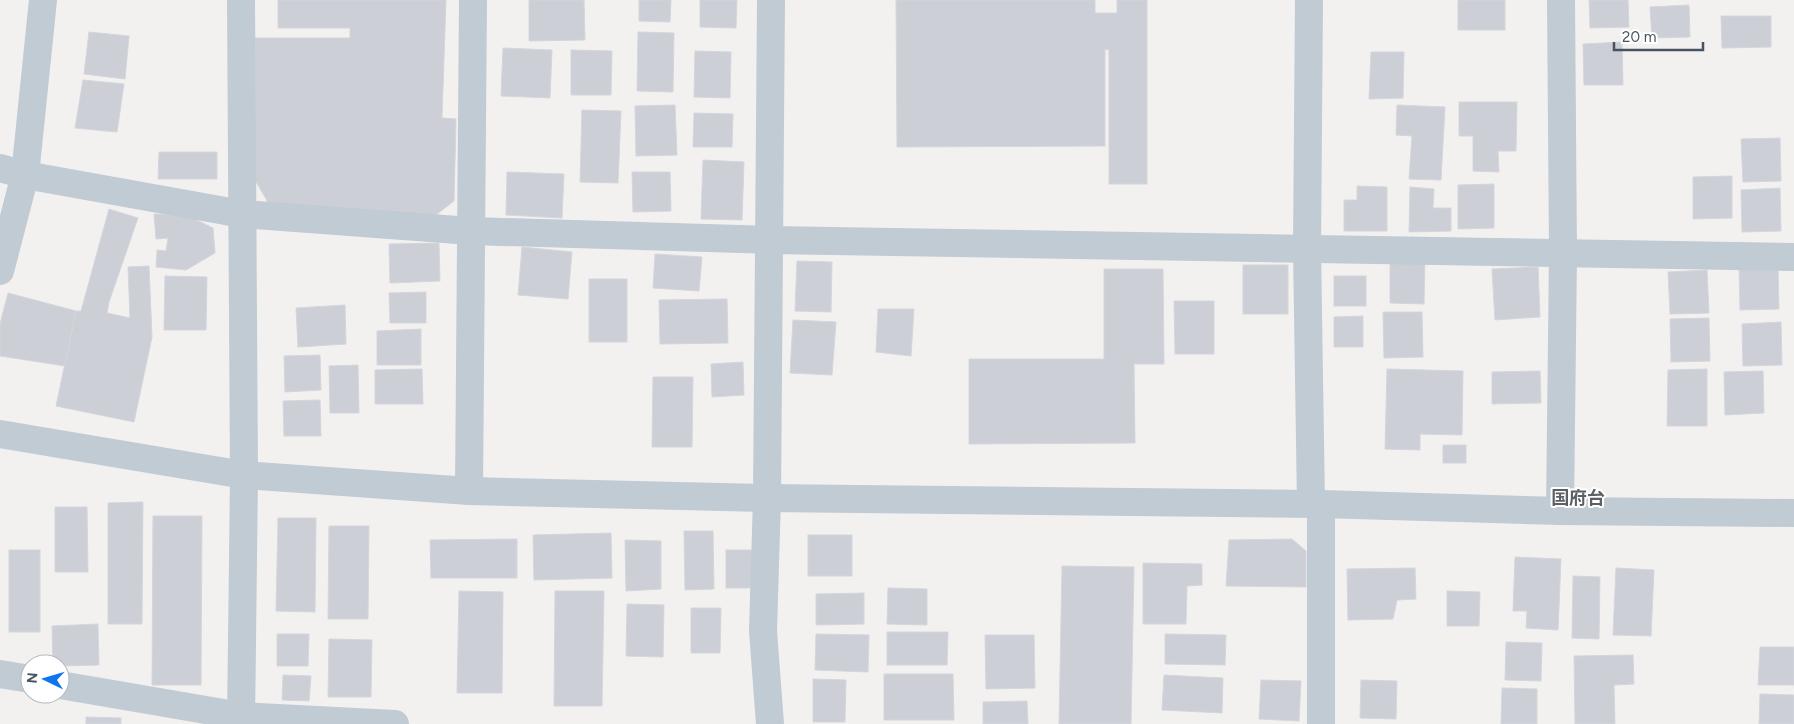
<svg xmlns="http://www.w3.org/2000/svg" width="1794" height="724" font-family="Figtree,'Noto Sans JP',sans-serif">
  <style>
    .building { fill: #cccfd5; stroke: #d4d6dc }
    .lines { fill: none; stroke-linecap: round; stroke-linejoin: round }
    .minor { stroke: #c0cbd3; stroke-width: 28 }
    .tertiary { stroke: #c0cbd3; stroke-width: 28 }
    .labels { text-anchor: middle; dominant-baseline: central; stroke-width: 4; stroke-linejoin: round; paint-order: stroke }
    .quarter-label { font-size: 18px; font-weight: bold; fill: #5c6065; stroke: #fff }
  </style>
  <rect width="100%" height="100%" fill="#f3f0f0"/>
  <g class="building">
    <path d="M 278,0 L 446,0 L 442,118 L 456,119 L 454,201 L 432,218 L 269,204 L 255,180 L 255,38 L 350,38 L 350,28 L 278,28 Z"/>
    <path d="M 529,0 L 584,0 L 585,40 L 529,41 Z"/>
    <path d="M 639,0 L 671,0 L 670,22 L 639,21 Z"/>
    <path d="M 700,0 L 737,0 L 736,28 L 700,27 Z"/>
    <path d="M 896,0 L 1095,0 L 1095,13 L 1117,13 L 1117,0 L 1147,0 L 1147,184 L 1109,184 L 1109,50 L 1105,49 L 1105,146 L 897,147 Z"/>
    <rect x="1458" y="0" width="47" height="30"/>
    <path d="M 1589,0 L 1628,0 L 1629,27 L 1590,28 Z"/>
    <path d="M 1689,5 L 1690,37 L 1652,38 L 1650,7 Z"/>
    <path d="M 1721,16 L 1771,16 L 1771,47 L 1722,48 Z"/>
    <path d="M 89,32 L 129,36 L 125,79 L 84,74 Z"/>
    <path d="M 638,32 L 674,33 L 673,92 L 637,91 Z"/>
    <path d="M 1622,42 L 1623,85 L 1584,85 L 1583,44 Z"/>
    <path d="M 503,48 L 552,50 L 550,98 L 501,96 Z"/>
    <path d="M 571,50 L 612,51 L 611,95 L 571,95 Z"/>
    <path d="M 695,51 L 731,52 L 730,98 L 694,97 Z"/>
    <path d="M 1371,52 L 1404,52 L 1403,98 L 1369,99 Z"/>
    <path d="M 83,80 L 124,84 L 117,132 L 75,128 Z"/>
    <path d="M 1459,102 L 1517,102 L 1516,151 L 1498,151 L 1499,172 L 1473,171 L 1473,136 L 1459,136 Z"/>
    <path d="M 675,105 L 677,155 L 636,156 L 635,106 Z"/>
    <path d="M 1397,105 L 1445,107 L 1441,180 L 1409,179 L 1412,136 L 1396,135 Z"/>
    <path d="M 582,110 L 621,111 L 618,183 L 580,182 Z"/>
    <path d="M 694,113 L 733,114 L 732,147 L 693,147 Z"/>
    <path d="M 1780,138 L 1781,181 L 1743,182 L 1741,139 Z"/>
    <path d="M 159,152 L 217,152 L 217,179 L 158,179 Z"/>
    <path d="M 703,160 L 744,162 L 742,220 L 701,219 Z"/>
    <path d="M 507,172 L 564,174 L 562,218 L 506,215 Z"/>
    <path d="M 632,172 L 670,172 L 671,211 L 633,212 Z"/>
    <path d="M 1732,176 L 1732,218 L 1693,219 L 1693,177 Z"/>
    <path d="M 1494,184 L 1494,228 L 1458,229 L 1458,185 Z"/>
    <path d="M 1357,186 L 1387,187 L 1387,231 L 1344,231 L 1344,200 L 1357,200 Z"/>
    <path d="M 1410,187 L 1434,189 L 1433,208 L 1451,208 L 1451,231 L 1409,232 Z"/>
    <path d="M 1780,188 L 1781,231 L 1742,232 L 1741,190 Z"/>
    <path d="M 109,209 L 138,218 L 109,302 L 107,313 L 130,318 L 128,267 L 149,266 L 152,337 L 134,422 L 56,406 L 76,311 L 81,311 Z"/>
    <path d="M 154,214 L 188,216 L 213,228 L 215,253 L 186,270 L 156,267 L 157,250 L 166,251 L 168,238 L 156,239 Z"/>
    <path d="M 439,243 L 440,281 L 390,283 L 389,244 Z"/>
    <path d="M 522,247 L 572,252 L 568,299 L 518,295 Z"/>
    <path d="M 655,254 L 702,257 L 699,291 L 653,288 Z"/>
    <path d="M 1390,257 L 1425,257 L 1424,304 L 1390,303 Z"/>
    <path d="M 797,261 L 832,262 L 831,312 L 795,311 Z"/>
    <rect x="1243" y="265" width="45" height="49"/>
    <path d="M 1538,267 L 1540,317 L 1495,320 L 1492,269 Z"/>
    <path d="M 1739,267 L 1778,267 L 1779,309 L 1740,310 Z"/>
    <path d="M 1104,269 L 1163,269 L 1164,364 L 1134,364 L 1135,443 L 969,444 L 969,359 L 1104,359 Z"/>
    <path d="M 1707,270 L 1709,313 L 1670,314 L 1668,272 Z"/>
    <path d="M 165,276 L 207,277 L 206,330 L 164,330 Z"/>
    <rect x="1334" y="276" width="32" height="30"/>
    <rect x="589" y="279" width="38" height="63"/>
    <path d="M 426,292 L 426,323 L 390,323 L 389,293 Z"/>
    <path d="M 8,293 L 76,311 L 65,366 L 0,356 L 0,324 Z"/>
    <path d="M 727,299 L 728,343 L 660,344 L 659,300 Z"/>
    <path d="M 1174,301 L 1214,301 L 1214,354 L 1175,354 Z"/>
    <path d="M 345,305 L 346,344 L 298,347 L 296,308 Z"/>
    <path d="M 878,309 L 914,309 L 911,356 L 876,352 Z"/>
    <path d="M 1383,312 L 1422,312 L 1423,357 L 1384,358 Z"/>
    <path d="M 1363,316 L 1363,347 L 1334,347 L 1334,317 Z"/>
    <path d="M 1709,318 L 1710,361 L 1671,362 L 1670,319 Z"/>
    <path d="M 793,320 L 836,322 L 832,375 L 790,373 Z"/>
    <path d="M 1781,322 L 1782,365 L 1743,366 L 1742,324 Z"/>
    <path d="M 421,329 L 421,365 L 377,365 L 377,331 Z"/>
    <path d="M 320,355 L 321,390 L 285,392 L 284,356 Z"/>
    <path d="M 743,362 L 744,395 L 712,397 L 711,364 Z"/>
    <path d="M 358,365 L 359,413 L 330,413 L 329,366 Z"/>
    <path d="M 422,369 L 423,404 L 375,404 L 375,370 Z"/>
    <path d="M 1387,369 L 1463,371 L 1462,435 L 1420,434 L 1420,450 L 1385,449 Z"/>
    <path d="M 1707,369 L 1707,426 L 1667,426 L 1668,370 Z"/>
    <path d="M 1540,371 L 1541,403 L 1492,404 L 1492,372 Z"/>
    <path d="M 1763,371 L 1764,413 L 1725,415 L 1724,372 Z"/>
    <path d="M 653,377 L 693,377 L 692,447 L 652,447 Z"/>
    <path d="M 320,400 L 321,436 L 284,436 L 283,401 Z"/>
    <rect x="1443" y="445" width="23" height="18"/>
    <path d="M 143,502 L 142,624 L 108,624 L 108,503 Z"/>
    <path d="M 55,507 L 87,507 L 88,572 L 55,572 Z"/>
    <path d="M 153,516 L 202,516 L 201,685 L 152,685 Z"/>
    <path d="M 278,518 L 316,518 L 315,612 L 276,611 Z"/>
    <path d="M 329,526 L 369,526 L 368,619 L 328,619 Z"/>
    <path d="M 684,531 L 713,531 L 714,589 L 685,590 Z"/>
    <path d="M 611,533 L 612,578 L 534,580 L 533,535 Z"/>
    <rect x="808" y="535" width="44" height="41"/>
    <path d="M 517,539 L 517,578 L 431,578 L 430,540 Z"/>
    <path d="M 1292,539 L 1306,551 L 1306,587 L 1226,586 L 1229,540 Z"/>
    <path d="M 625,540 L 661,541 L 661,589 L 626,591 Z"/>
    <rect x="9" y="550" width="31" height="82"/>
    <rect x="726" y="550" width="26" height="38"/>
    <path d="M 1515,557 L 1561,559 L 1558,630 L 1526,628 L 1527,611 L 1513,611 Z"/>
    <path d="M 1143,563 L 1202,564 L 1202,585 L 1187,586 L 1186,624 L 1143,624 Z"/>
    <path d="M 1062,566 L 1134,567 L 1131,724 L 1059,724 Z"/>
    <path d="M 1415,568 L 1416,599 L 1397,600 L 1393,619 L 1348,620 L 1347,569 Z"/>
    <path d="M 1616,568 L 1654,570 L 1651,636 L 1613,635 Z"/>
    <path d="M 1573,576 L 1600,577 L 1599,639 L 1572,638 Z"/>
    <path d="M 888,588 L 927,589 L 927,625 L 887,624 Z"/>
    <path d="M 459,591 L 503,592 L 502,693 L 457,693 Z"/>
    <path d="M 555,591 L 604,591 L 602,706 L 554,706 Z"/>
    <path d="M 1447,591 L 1480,592 L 1479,626 L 1447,626 Z"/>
    <path d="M 864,593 L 864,624 L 816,625 L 816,594 Z"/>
    <path d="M 627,604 L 664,605 L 663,657 L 626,656 Z"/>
    <path d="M 691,608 L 721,608 L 720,653 L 691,653 Z"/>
    <path d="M 98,624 L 99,665 L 60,666 L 60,664 L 53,664 L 52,626 Z"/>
    <path d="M 887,632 L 948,632 L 947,665 L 887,665 Z"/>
    <path d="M 277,634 L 309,634 L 308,666 L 277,666 Z"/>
    <path d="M 816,634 L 869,635 L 868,672 L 815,670 Z"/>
    <path d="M 1165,634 L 1226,635 L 1225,665 L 1165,664 Z"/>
    <path d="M 985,635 L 1034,635 L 1035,688 L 986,689 Z"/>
    <path d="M 329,639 L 372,640 L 371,697 L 328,697 Z"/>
    <path d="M 1506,642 L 1542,643 L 1541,681 L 1505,680 Z"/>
    <path d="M 1760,647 L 1794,647 L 1794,685 L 1758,685 Z"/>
    <path d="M 1633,655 L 1634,684 L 1614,685 L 1615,724 L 1575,724 L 1574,656 Z"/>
    <path d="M 884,674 L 953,674 L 954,720 L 884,720 Z"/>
    <path d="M 283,675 L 311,676 L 309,701 L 282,700 Z"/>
    <path d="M 1164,675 L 1223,678 L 1222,713 L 1162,710 Z"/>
    <path d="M 813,679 L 846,680 L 845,722 L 813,722 Z"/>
    <path d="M 1261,680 L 1301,681 L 1299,721 L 1259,719 Z"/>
    <path d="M 1361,680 L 1397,681 L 1396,719 L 1360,718 Z"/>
    <path d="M 1502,688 L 1537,689 L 1537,724 L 1501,724 Z"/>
    <path d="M 1760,694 L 1794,695 L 1794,724 L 1759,724 Z"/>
    <path d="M 1027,701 L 1028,724 L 983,724 L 983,702 Z"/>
    <path d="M 86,717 L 121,718 L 121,724 L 86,724 Z"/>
  </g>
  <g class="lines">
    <g class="minor">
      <path d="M 241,0 L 244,475 L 241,724"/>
      <path d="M 0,168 L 25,175 L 242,214 L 471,231 L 770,240 L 1794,257"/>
      <path d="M 0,271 L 25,175 L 43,0"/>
      <path d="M 469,491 L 473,0"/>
      <path d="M 1560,511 L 1563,252 L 1561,0"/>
      <path d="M 0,674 L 30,679"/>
      <path d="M 60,685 L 241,716 L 395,724"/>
      <path d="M 770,724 L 763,631 L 767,498 L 771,0"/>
      <path d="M 1321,724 L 1321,504"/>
    </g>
    <g class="tertiary">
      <path d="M 1309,0 L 1307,249 L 1311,504"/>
      <path d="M 0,434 L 244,475 L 469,491 L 767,498 L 1321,504 L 1560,511 L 1794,513"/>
    </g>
  </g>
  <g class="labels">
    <g class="quarter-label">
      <text x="1578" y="498">国府台</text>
    </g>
  </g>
  <g transform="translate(45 679) rotate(275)"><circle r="24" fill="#ffffff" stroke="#b5bbbf"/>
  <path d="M0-4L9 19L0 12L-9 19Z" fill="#0e75ef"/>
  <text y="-8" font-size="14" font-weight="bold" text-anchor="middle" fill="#47545f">N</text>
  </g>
  <path d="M1614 42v8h89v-8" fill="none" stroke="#47545f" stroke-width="2.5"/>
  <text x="1622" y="42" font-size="15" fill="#47545f" stroke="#ffffff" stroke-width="4" paint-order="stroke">20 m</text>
</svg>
